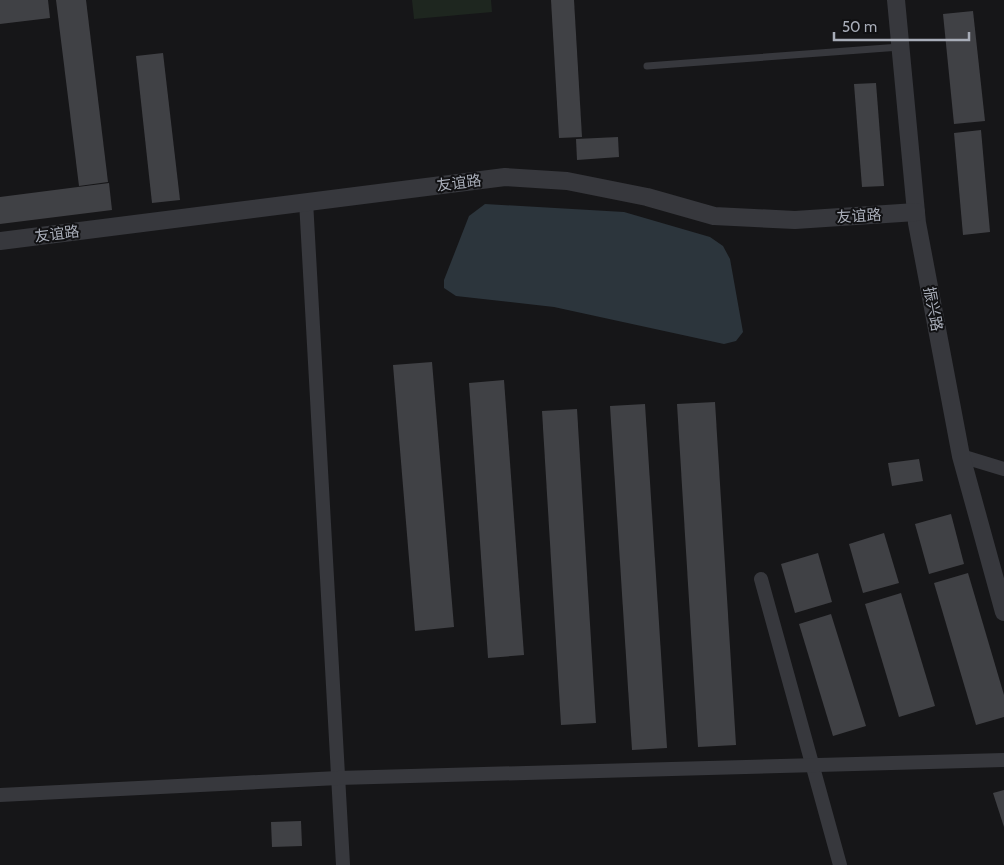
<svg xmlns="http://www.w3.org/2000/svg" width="1004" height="865" font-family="Cabin,'Noto Sans SC',sans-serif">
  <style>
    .green { fill: #1e261f }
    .water { fill: #2c353c }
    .building { fill: #404145 }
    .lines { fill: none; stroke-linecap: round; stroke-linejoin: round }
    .service { stroke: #37383d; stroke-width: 7 }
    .minor { stroke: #37383d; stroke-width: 14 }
    .tertiary { stroke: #37383d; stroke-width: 18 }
    .labels { text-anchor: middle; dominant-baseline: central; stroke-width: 4; stroke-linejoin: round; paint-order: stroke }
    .street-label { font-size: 15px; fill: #a8adb8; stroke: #111113 }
  </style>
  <rect width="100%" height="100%" fill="#161618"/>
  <path class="green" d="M 412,0 L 491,0 L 492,12 L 414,19 Z"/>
  <path class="water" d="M 485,204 L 624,212 L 710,237 L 723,246 L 730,259 L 743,332 L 736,341 L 724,344 L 554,307 L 456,296 L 444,288 L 444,280 L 469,216 Z"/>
  <g class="building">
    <path d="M 0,0 L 48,0 L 50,18 L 0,24 Z"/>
    <path d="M 56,0 L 86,0 L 108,182 L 79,186 Z"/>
    <path d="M 551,0 L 574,0 L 582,137 L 559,138 Z"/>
    <path d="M 973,11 L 985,121 L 954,124 L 943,14 Z"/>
    <path d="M 163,53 L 180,200 L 152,203 L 136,56 Z"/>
    <path d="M 876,83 L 884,186 L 862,187 L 854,84 Z"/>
    <path d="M 981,130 L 990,232 L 963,235 L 954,133 Z"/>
    <path d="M 618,137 L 619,157 L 577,160 L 576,139 Z"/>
    <path d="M 109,183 L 112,210 L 0,224 L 0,197 Z"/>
    <path d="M 432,362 L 454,627 L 415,631 L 393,365 Z"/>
    <path d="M 504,380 L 524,655 L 488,658 L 469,383 Z"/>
    <path d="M 715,402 L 736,745 L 698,747 L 677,404 Z"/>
    <path d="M 645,404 L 667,748 L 632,750 L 610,406 Z"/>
    <path d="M 577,409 L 596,723 L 561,725 L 542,411 Z"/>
    <path d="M 919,459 L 923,481 L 892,486 L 888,463 Z"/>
    <path d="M 951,514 L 964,564 L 929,574 L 915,524 Z"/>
    <path d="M 884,533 L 899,583 L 863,593 L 849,544 Z"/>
    <path d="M 818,553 L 832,602 L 795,613 L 781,564 Z"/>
    <path d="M 968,573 L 1004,695 L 1004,717 L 976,725 L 934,583 Z"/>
    <path d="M 901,593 L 935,706 L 899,717 L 865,604 Z"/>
    <path d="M 831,614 L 866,726 L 833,736 L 799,624 Z"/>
    <path d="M 1004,790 L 1004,827 L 993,793 Z"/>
    <path d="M 301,821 L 302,846 L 272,847 L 271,822 Z"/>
  </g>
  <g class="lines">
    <path class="service" d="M 647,66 L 900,47"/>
    <g class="minor">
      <path d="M 306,201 L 343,865"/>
      <path d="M 961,456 L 1004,469"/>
      <path d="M 761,579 L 840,865"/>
      <path d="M 0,795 L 338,778 L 1004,760"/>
    </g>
    <g class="tertiary">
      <path d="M 896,0 L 917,223 L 961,456 L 1004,612"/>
      <path d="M 0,241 L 505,177 L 567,181 L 647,197 L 714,216 L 795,220 L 916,212"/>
    </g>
  </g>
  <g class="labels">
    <g class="street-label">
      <text transform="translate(459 183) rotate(-7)">友谊路</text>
      <text transform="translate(859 216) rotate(-3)">友谊路</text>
      <text transform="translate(57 234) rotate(-7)">友谊路</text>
      <text transform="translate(933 309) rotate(79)">振兴路</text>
    </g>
  </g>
  <path d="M834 32v8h135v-8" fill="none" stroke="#a8adb8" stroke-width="2.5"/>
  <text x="842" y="32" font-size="15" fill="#a8adb8" stroke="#111113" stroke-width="4" paint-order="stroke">50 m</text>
</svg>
